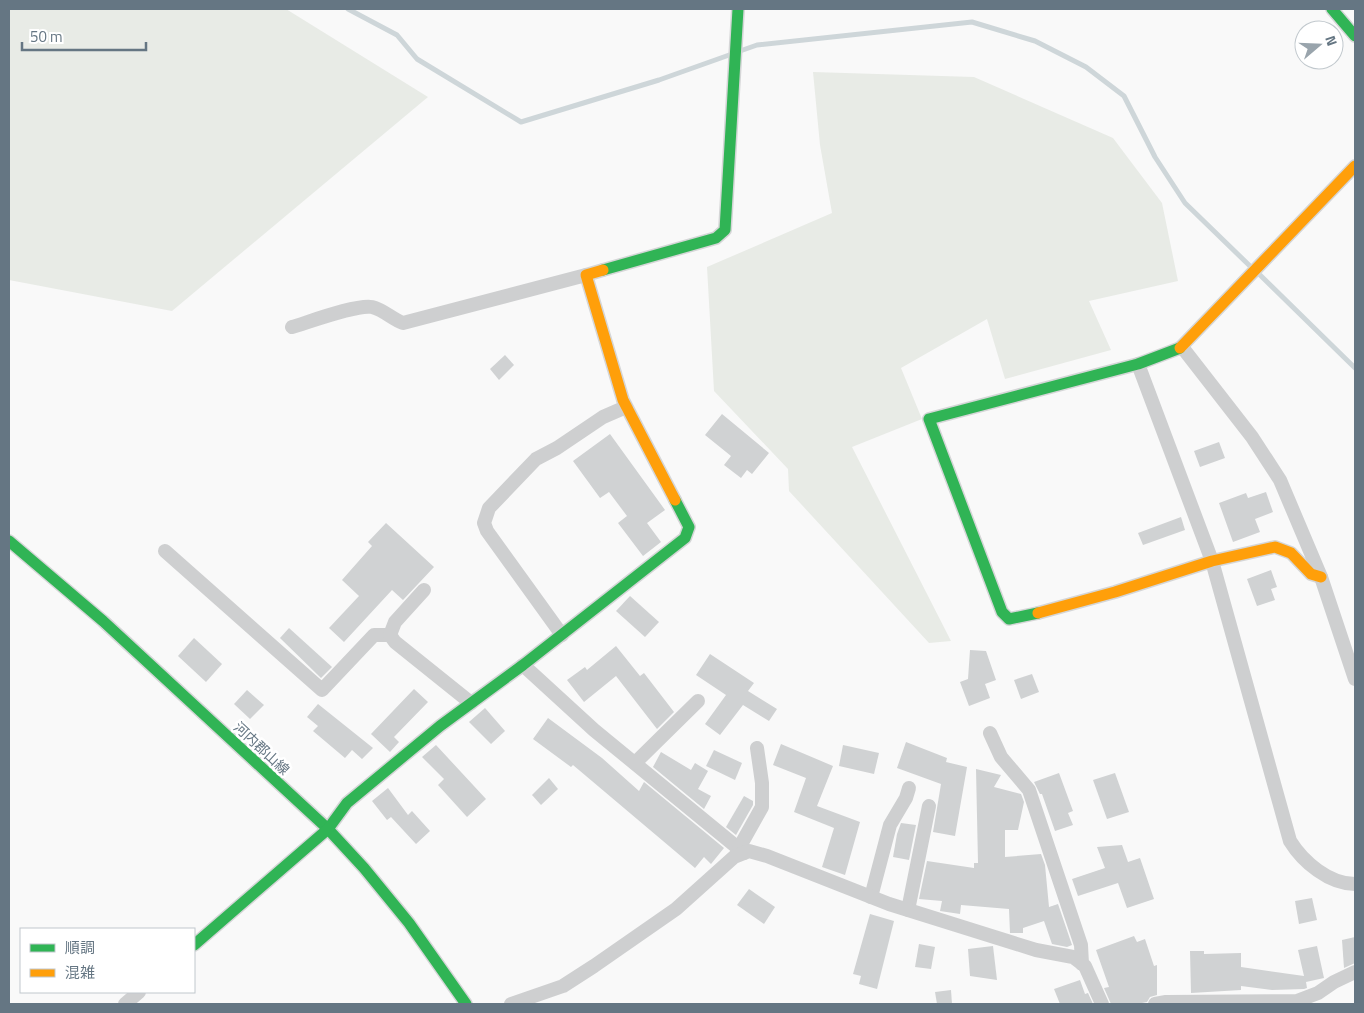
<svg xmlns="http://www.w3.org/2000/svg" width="1364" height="1013" font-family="'Titillium Web','Noto Sans JP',sans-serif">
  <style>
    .green { fill: #e8ebe6 }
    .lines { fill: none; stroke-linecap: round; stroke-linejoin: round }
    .stream { stroke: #ced6d9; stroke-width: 5 }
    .building { fill: #d0d2d3 }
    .fast-casing { stroke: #d5d6d7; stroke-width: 14 }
    .slow-casing { stroke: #d5d6d7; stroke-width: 14 }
    .street { stroke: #cecfd0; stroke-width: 14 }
    .fast { stroke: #30b455; stroke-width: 11 }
    .slow { stroke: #ff9f0a; stroke-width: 11 }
    .labels { text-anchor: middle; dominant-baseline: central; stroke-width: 5; stroke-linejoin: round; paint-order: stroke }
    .street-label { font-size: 14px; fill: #657683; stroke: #fff }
  </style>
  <rect width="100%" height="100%" fill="#f9f9f9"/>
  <g class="green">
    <path d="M 9,9 L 286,9 L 428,97 L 172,311 L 9,280 Z"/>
    <path d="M 813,72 L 974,77 L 1113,138 L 1162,203 L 1178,281 L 1089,301 L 1111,350 L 1005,379 L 987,319 L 901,368 L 922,419 L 852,447 L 951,641 L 929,643 L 789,491 L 788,469 L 714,391 L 707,267 L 832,213 L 820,145 Z"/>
  </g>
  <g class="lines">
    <g class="stream">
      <path d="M 348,9 L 397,35 L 417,59 L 521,122 L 659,80 L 732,54"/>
      <path d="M 740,51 L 757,45 L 972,22 L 1035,41 L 1086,67 L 1124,96 L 1155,157 L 1185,203 L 1252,268"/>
      <path d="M 1258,273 L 1355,368"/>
    </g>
  </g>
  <g class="building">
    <path d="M 505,355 L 514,365 L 499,380 L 490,369 Z"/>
    <path d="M 722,414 L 769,453 L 752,474 L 747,470 L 741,478 L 724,465 L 731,456 L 705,435 Z"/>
    <path d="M 610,434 L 665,510 L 647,523 L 661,542 L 643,556 L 618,523 L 627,516 L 609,492 L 600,498 L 573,461 Z"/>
    <path d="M 1219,442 L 1225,458 L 1200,467 L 1194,451 Z"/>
    <path d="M 1266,492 L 1273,512 L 1255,519 L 1260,532 L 1233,542 L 1219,503 L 1246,493 L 1248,498 Z"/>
    <path d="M 1181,517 L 1185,530 L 1143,545 L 1138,533 Z"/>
    <path d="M 386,523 L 434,567 L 403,600 L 392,590 L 344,642 L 329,628 L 359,596 L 342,580 L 372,546 L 368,542 Z"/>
    <path d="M 1271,570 L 1277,587 L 1271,589 L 1275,600 L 1257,606 L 1247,579 Z"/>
    <path d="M 630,596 L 659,622 L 645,637 L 616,611 Z"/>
    <path d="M 289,628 L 332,667 L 321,678 L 280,638 Z"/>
    <path d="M 194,638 L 222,664 L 206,682 L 178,656 Z"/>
    <path d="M 616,646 L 640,676 L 644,673 L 674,712 L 657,729 L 616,676 L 584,702 L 567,680 L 585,667 L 587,670 Z"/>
    <path d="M 970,650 L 986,651 L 996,680 L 985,684 L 990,698 L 969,706 L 960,682 L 968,679 Z"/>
    <path d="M 710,654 L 754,683 L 748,691 L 777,709 L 769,721 L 743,705 L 720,735 L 705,724 L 726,695 L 696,675 Z"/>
    <path d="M 1032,674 L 1039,692 L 1021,699 L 1014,680 Z"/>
    <path d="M 414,689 L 428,702 L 394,737 L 399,742 L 390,752 L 371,734 Z"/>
    <path d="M 247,690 L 264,705 L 250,719 L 234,704 Z"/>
    <path d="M 318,704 L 373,748 L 362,759 L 352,750 L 345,758 L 313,731 L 318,726 L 307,717 Z"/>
    <path d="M 485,708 L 505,731 L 491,744 L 469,722 Z"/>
    <path d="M 548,718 L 602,758 L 639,791 L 644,782 L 724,848 L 711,864 L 704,857 L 695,868 L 573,765 L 571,767 L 533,739 Z"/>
    <path d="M 906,742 L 947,758 L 946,762 L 967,767 L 955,836 L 933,832 L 941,784 L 897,768 Z"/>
    <path d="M 781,744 L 833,766 L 817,806 L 860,822 L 845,875 L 822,867 L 834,828 L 794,812 L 806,778 L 773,765 Z"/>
    <path d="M 436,745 L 486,799 L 467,817 L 438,785 L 444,779 L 422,757 Z"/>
    <path d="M 843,745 L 879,753 L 874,774 L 839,766 Z"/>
    <path d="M 714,750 L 742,763 L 735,780 L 706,766 Z"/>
    <path d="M 661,752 L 691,770 L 695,763 L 708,771 L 698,789 L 711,796 L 704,809 L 653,767 Z"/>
    <path d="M 976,769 L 1001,775 L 994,787 L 1021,794 L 1024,802 L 1018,830 L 1005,830 L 1005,857 L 1041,854 L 1045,865 L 1049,907 L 1058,904 L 1072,945 L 1067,947 L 1052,944 L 1044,921 L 1023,928 L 1023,933 L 1010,933 L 1009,909 L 961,905 L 960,914 L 940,911 L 942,901 L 919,899 L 927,861 L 974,868 L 974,863 L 978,863 Z"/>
    <path d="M 1059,773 L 1073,811 L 1068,813 L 1073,825 L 1055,831 L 1042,794 L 1040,794 L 1034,782 Z"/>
    <path d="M 1115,773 L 1129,812 L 1107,819 L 1093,780 Z"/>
    <path d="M 549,778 L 558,789 L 541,805 L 532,795 Z"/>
    <path d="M 388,788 L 408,815 L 412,811 L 430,831 L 416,844 L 391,817 L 387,820 L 372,801 Z"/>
    <path d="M 744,796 L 753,801 L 753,805 L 736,835 L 726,827 Z"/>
    <path d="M 901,823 L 916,825 L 909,860 L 893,857 L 897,834 Z"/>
    <path d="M 1122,845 L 1128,862 L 1140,858 L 1154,899 L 1127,908 L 1118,883 L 1078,896 L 1072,879 L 1105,868 L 1097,847 Z"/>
    <path d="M 749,889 L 775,907 L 764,924 L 737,905 Z"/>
    <path d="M 1312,898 L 1317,920 L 1299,924 L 1295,901 Z"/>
    <path d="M 870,914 L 894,921 L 877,989 L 859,984 L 861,976 L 853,974 Z"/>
    <path d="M 1134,936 L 1137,942 L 1145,939 L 1154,966 L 1157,965 L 1157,995 L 1150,997 L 1147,1002 L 1137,1004 L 1111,1004 L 1104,988 L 1109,987 L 1096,950 Z"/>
    <path d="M 1355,937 L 1355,963 L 1344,968 L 1342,940 Z"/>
    <path d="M 919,944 L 935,947 L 931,969 L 915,967 Z"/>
    <path d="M 993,946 L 997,980 L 970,976 L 968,949 Z"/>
    <path d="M 1317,946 L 1324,978 L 1306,982 L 1307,988 L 1304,989 L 1272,990 L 1241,986 L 1241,990 L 1191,993 L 1190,951 L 1204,951 L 1204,954 L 1241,953 L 1241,967 L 1304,976 L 1298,950 Z"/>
    <path d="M 1080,980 L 1085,994 L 1088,993 L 1093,1004 L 1060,1004 L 1054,989 Z"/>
    <path d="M 951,990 L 952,1004 L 937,1004 L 935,992 Z"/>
  </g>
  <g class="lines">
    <defs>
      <g id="fast">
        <path d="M 1332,9 L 1355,36"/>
        <path d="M 603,270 L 716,238 L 725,230 L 738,9"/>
        <path d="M 9,541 L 103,621 L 328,829 L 364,868 L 409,923 L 466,1004"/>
        <path d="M 1038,613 L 1009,619 L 1002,612 L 929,419 L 1138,364 L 1180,348"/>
        <path d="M 194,945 L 328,829 L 347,803 L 440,726 L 523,665 L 685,538 L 689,527 L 675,500"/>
      </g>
      <g id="slow">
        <path d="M 603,270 L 586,275 L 623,400 L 675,500"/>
        <path d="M 1180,348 L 1355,166"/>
        <path d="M 1038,613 L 1115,592 L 1212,561 L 1275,547 L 1291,553 L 1311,574 L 1321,577"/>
      </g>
    </defs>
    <use href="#fast" class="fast-casing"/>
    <use href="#slow" class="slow-casing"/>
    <g class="street">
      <path d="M 292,327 C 309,322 357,304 372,307 C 384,310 392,319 403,323 L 586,275"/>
      <path d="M 1182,347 L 1252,437 L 1280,480 L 1321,577 L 1355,679"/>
      <path d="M 1138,364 L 1212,561 L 1290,841 C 1303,862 1329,884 1355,884"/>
      <path d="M 165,551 L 322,690 L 374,635 L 390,635"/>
      <path d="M 424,590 L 395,622 L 390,635 L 395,642 L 471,703"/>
      <path d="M 562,635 L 487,531 L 484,523 L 489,508 L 536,459 L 557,448 L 603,417 L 626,407"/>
      <path d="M 523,665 L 594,730 L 744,853"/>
      <path d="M 990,733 L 1001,757 L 1029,790 L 1081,945 L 1082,964"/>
      <path d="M 635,763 L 698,701"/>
      <path d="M 739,848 L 762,807 L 762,783 L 757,748"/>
      <path d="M 871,897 L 890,825 L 906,798 L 909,788"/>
      <path d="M 908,910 L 929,806"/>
      <path d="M 125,1004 L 139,992"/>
      <path d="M 511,1004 L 563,986 L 594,966 L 676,909 L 734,857 L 749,851 L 767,856 L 889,904 L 1036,950 L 1073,957 L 1085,966 L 1102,1004"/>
      <path d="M 1155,1004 L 1166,1002 L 1297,1001 L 1318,993 L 1334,982 L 1355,972"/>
    </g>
    <use href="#fast" class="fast"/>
    <use href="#slow" class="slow"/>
  </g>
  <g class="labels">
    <g class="street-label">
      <text transform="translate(262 748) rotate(43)">河内郡山線</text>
    </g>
  </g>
  <rect width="1364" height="1013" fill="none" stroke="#657683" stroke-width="20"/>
  <rect x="20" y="928" width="175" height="65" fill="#ffffff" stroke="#c1c8cd"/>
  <rect x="30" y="944" width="25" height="8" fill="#30b455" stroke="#c1c8cd"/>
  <text x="65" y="953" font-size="15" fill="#657683">順調</text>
  <rect x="30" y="969" width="25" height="8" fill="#ff9f0a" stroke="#c1c8cd"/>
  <text x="65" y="978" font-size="15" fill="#657683">混雑</text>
  <g transform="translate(1319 45) rotate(71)"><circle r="24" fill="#ffffff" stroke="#c1c8cd"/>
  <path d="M0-4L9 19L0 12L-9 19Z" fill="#99a4ac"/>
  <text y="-8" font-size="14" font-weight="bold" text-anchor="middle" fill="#657683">N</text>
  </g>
  <path d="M22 42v8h124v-8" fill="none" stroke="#657683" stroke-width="2.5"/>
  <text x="30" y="42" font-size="15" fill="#657683" stroke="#ffffff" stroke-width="4" paint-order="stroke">50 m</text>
</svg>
